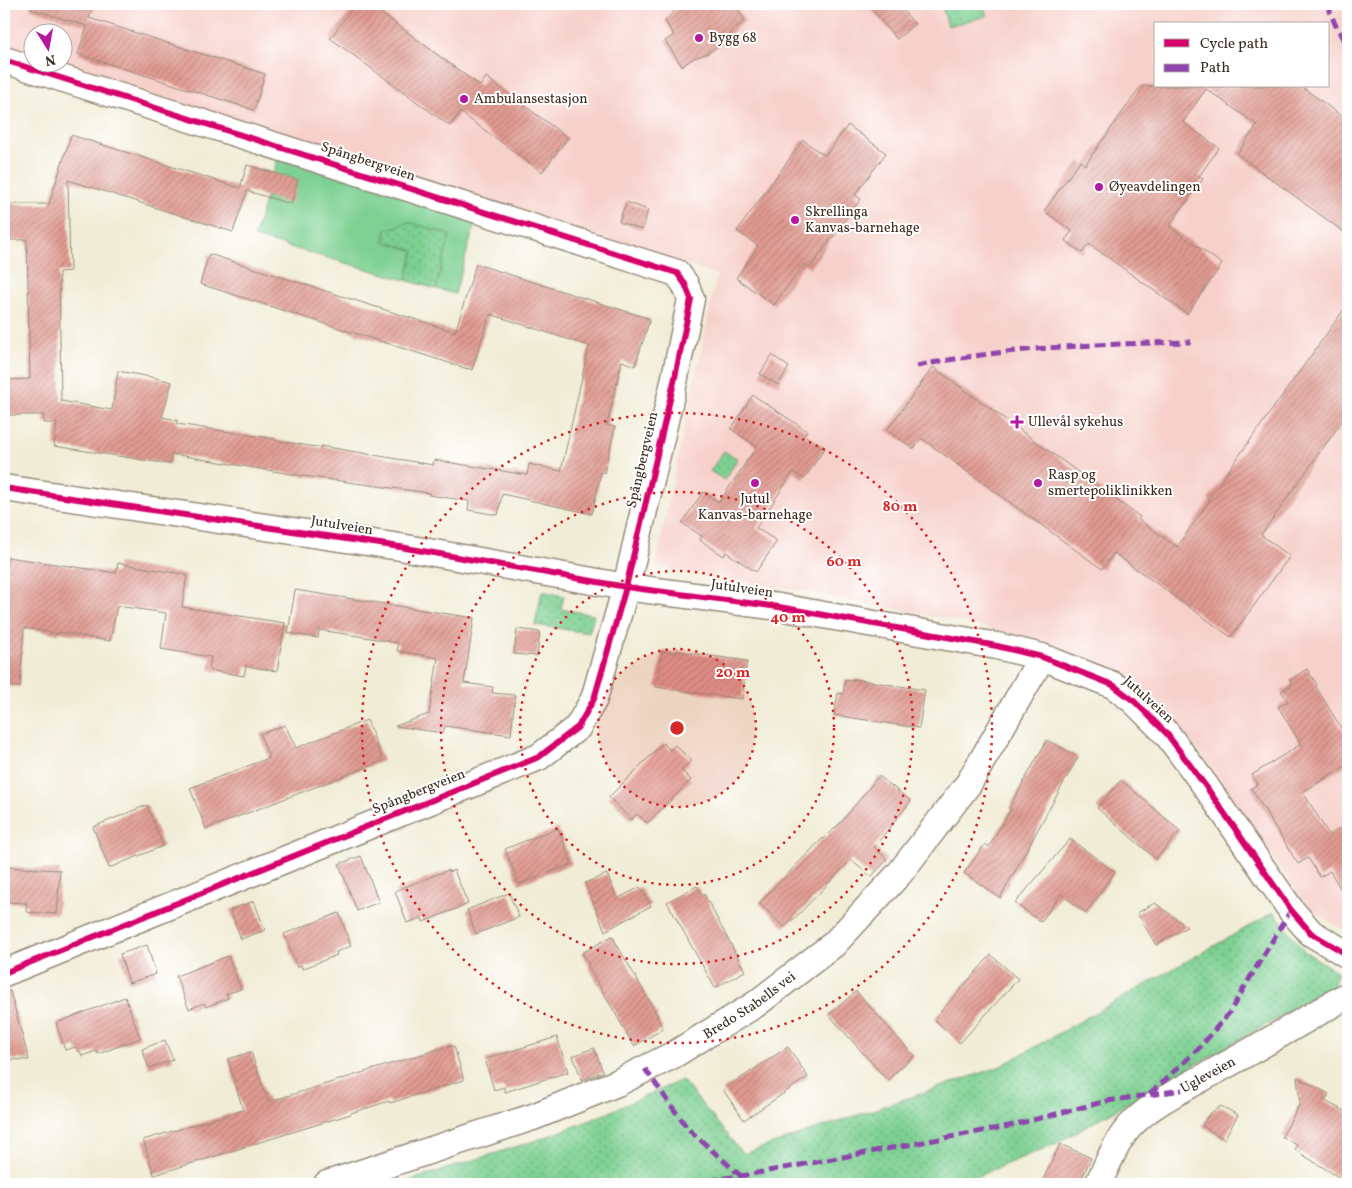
<svg xmlns="http://www.w3.org/2000/svg" width="1352" height="1188" font-family="Vollkorn,serif">
  <style>
    .built { fill: #f7d0ca; fill-rule: evenodd }
    .grass { fill: #7dd092; stroke: #5c7d58 }
    .park { fill: url(#park-dots); stroke: #5c7d58 }
    .building { fill: url(#building-hatch) }
    .lines { fill: none; stroke-linecap: round; stroke-linejoin: round }
    .street-casing { stroke: #968b7a; stroke-width: 29 }
    .street { stroke: #fff; stroke-width: 26 }
    .quiet { stroke: #8e44ad; stroke-width: 5; stroke-dasharray: 10 5; stroke-linecap: butt }
    .cycleway-casing { stroke: #fff; stroke-width: 9 }
    .cycleway { stroke: #d6006c; stroke-width: 6 }
    .ring { fill: none; stroke: #d62828; stroke-width: 2.5; stroke-dasharray: 2.5 5 }
    .poi-dot { fill: #b5179e; stroke: #fff; stroke-width: 2 }
    .labels { text-anchor: middle; dominant-baseline: central; stroke-width: 4; stroke-linejoin: round; paint-order: stroke }
    .poi-label { font-size: 14px; fill: #3b2a1e; stroke: #fff; text-anchor: start }
    .street-label { font-size: 14px; fill: #3b2a1e; stroke: #fff }
    .centre { fill: #d62828; stroke: #fff; stroke-width: 2.5 }
    .ring-label { font-size: 15px; text-anchor: middle; font-weight: bold; fill: #d62828; stroke: #fff; stroke-width: 4; stroke-linejoin: round; paint-order: stroke }
  </style>
  <defs>
    <pattern id="park-dots" width="8" height="8" patternUnits="userSpaceOnUse" patternTransform="scale(1.25)"><rect width="8" height="8" fill="#7dd092"/><path d="M2 2h.1M6 6h.1" fill="none" stroke="#68a977" stroke-width="1.8" stroke-linecap="round"/></pattern>
    <pattern id="building-hatch" width="6" height="6" patternUnits="userSpaceOnUse" patternTransform="scale(1.25)"><rect width="6" height="6" fill="#e19b92"/><path d="M-1 1l2-2M0 6l6-6M5 7l2-2" fill="none" stroke="#b87f77"/></pattern>
  </defs>
  <rect width="100%" height="100%" fill="#fff"/>
  <filter id="ink" filterUnits="userSpaceOnUse"><feTurbulence type="fractalNoise" baseFrequency=".02" numOctaves="2"/><feDisplacementMap in="SourceGraphic" scale="10" xChannelSelector="R" yChannelSelector="G"/><feConvolveMatrix kernelMatrix="1 2 1 2 8 2 1 2 1" color-interpolation-filters="sRGB"/></filter>
  <filter id="wash" filterUnits="userSpaceOnUse"><feTurbulence type="fractalNoise" baseFrequency=".0096" numOctaves="4" result="noise"/><feDisplacementMap in="SourceGraphic" scale="20" xChannelSelector="R" yChannelSelector="G"/><feGaussianBlur stdDeviation="1.12" result="paint"/><feColorMatrix in="noise" values="0 0 0 0 0 0 0 0 0 0 0 0 0 0 0 0 0 1.4 0 .05"/><feComposite in="paint" operator="in"/></filter>
  <g filter="url(#wash)">
    <rect width="100%" height="100%" fill="#f1ecd5"/>
    <path class="built" d="M 4,4 L 1348,4 L 1348,933 L 1317,914 L 1299,896 L 1223,783 L 1162,705 L 1112,667 L 1042,641 L 949,619 L 784,588 L 655,567 L 717,275 L 552,221 L 283,137 L 57,63 L 62,62 L 62,32 L 32,32 L 32,55 L 4,45 ZM 1156,24 L 1328,24 L 1328,86 L 1156,86 Z"/>
    <path class="grass" d="M 280,152 L 477,216 L 455,294 L 254,237 Z"/>
    <g class="park">
      <path d="M 941,4 L 983,4 L 987,16 L 948,26 Z"/>
      <path d="M 409,222 L 450,235 L 436,289 L 406,280 L 414,251 L 384,241 L 386,230 Z"/>
      <path d="M 724,451 L 738,459 L 724,480 L 710,471 Z"/>
      <path d="M 542,591 L 564,596 L 561,609 L 594,615 L 589,633 L 535,625 Z"/>
      <path d="M 1274,912 L 1304,951 L 1338,972 L 1333,987 L 1057,1143 L 959,1184 L 399,1184 L 543,1138 L 591,1120 L 682,1080 L 743,1154 L 999,1067 Z"/>
    </g>
    <g id="blocks">
      <g class="building">
        <path d="M 31,4 L 94,4 L 89,18 L 265,74 L 254,110 L 78,54 L 87,26 L 31,9 Z"/>
        <path d="M 356,4 L 369,4 L 480,86 L 486,77 L 568,138 L 542,172 L 460,112 L 450,126 L 330,38 Z"/>
        <path d="M 681,4 L 734,4 L 745,21 L 735,29 L 725,41 L 708,53 L 694,58 L 682,66 L 665,41 L 674,35 L 665,21 Z"/>
        <path d="M 867,4 L 897,4 L 915,24 L 897,39 Z"/>
        <path d="M 1141,86 L 1301,86 L 1348,121 L 1348,235 L 1237,154 L 1257,125 L 1206,89 L 1183,122 L 1219,148 L 1199,176 L 1203,179 L 1169,226 L 1222,264 L 1187,314 L 1089,244 L 1082,253 L 1065,240 L 1072,231 L 1044,211 L 1080,161 L 1085,165 Z"/>
        <path d="M 848,125 L 886,153 L 855,195 L 861,199 L 810,268 L 804,264 L 774,305 L 736,278 L 758,246 L 737,231 L 803,140 L 825,156 Z"/>
        <path d="M 71,135 L 240,188 L 247,165 L 298,180 L 291,204 L 247,191 L 233,232 L 68,180 L 70,271 L 59,272 L 61,401 L 112,410 L 118,371 L 156,378 L 172,382 L 162,417 L 177,420 L 177,424 L 276,439 L 275,440 L 321,448 L 321,446 L 433,465 L 434,460 L 527,475 L 529,464 L 561,471 L 589,346 L 490,314 L 472,370 L 468,368 L 468,369 L 200,284 L 209,254 L 455,332 L 476,264 L 650,319 L 635,366 L 622,361 L 607,425 L 615,427 L 604,473 L 601,472 L 592,514 L 502,494 L 498,515 L 468,510 L 469,501 L 429,495 L 429,493 L 303,476 L 172,454 L 170,464 L 54,446 L 57,423 L 44,423 L 44,415 L 4,415 L 4,380 L 30,379 L 27,240 L 4,240 L 4,204 L 49,204 Z"/>
        <path d="M 626,202 L 648,210 L 642,230 L 619,222 Z"/>
        <path d="M 1348,304 L 1348,413 L 1261,535 L 1290,556 L 1231,637 L 1114,553 L 1102,569 L 921,438 L 914,449 L 887,430 L 933,367 L 1140,517 L 1138,519 L 1177,547 L 1210,500 L 1208,499 Z"/>
        <path d="M 772,355 L 789,367 L 778,385 L 760,374 Z"/>
        <path d="M 753,395 L 807,431 L 804,435 L 825,448 L 804,479 L 793,472 L 756,528 L 777,541 L 756,572 L 726,552 L 724,556 L 700,540 L 702,536 L 682,523 L 703,492 L 719,502 L 757,447 L 731,429 Z"/>
        <path d="M 7,557 L 116,573 L 118,563 L 187,575 L 182,607 L 285,623 L 277,671 L 246,666 L 244,676 L 209,670 L 211,657 L 161,649 L 166,613 L 117,606 L 110,641 L 59,632 L 59,634 L 24,628 L 20,687 L 4,686 L 4,579 Z"/>
        <path d="M 295,590 L 474,618 L 464,683 L 493,687 L 492,693 L 515,695 L 511,735 L 445,726 L 443,733 L 395,726 L 429,714 L 438,658 L 397,651 L 398,643 L 365,637 L 319,630 L 318,638 L 288,633 Z"/>
        <path d="M 517,629 L 540,632 L 537,656 L 514,654 Z"/>
        <path d="M 662,651 L 675,653 L 676,651 L 747,661 L 742,699 L 656,687 Z"/>
        <path d="M 1307,669 L 1317,685 L 1316,687 L 1348,739 L 1348,764 L 1303,792 L 1329,835 L 1348,823 L 1348,901 L 1330,871 L 1320,877 L 1308,858 L 1298,864 L 1251,788 L 1258,784 L 1252,775 L 1301,744 L 1278,707 L 1288,701 L 1281,691 L 1292,684 L 1290,680 Z"/>
        <path d="M 854,679 L 925,690 L 919,728 L 834,715 L 838,693 L 843,694 L 845,680 L 853,681 Z"/>
        <path d="M 367,720 L 383,761 L 206,829 L 190,788 L 269,758 L 260,734 L 285,725 L 296,748 Z"/>
        <path d="M 1047,740 L 1078,757 L 1000,898 L 964,873 L 985,844 L 989,847 L 1011,809 L 1009,808 Z"/>
        <path d="M 663,743 L 670,750 L 675,745 L 691,761 L 681,770 L 691,780 L 647,823 L 637,814 L 631,820 L 609,797 Z"/>
        <path d="M 879,776 L 911,801 L 874,847 L 886,858 L 886,861 L 871,877 L 851,860 L 794,919 L 793,919 L 784,927 L 759,903 L 823,838 L 824,839 L 842,821 Z"/>
        <path d="M 1121,780 L 1180,831 L 1156,859 L 1097,808 Z"/>
        <path d="M 147,805 L 163,846 L 109,868 L 93,827 Z"/>
        <path d="M 558,828 L 572,864 L 519,884 L 505,849 Z"/>
        <path d="M 1070,839 L 1115,872 L 1086,913 L 1061,894 L 1041,922 L 1015,903 Z"/>
        <path d="M 361,856 L 379,902 L 357,911 L 339,864 Z"/>
        <path d="M 4,867 L 60,870 L 57,914 L 26,912 L 27,903 L 4,902 Z"/>
        <path d="M 448,870 L 449,872 L 454,870 L 468,904 L 423,922 L 422,918 L 407,923 L 395,891 Z"/>
        <path d="M 607,874 L 617,899 L 640,887 L 651,906 L 605,931 L 585,883 Z"/>
        <path d="M 697,886 L 702,895 L 704,894 L 745,971 L 715,988 L 667,902 Z"/>
        <path d="M 509,893 L 519,917 L 476,934 L 467,910 Z"/>
        <path d="M 254,901 L 265,930 L 241,939 L 230,910 Z"/>
        <path d="M 1155,903 L 1187,927 L 1156,945 L 1137,913 Z"/>
        <path d="M 339,913 L 351,946 L 336,952 L 337,955 L 302,969 L 301,965 L 297,967 L 284,934 Z"/>
        <path d="M 612,936 L 658,1016 L 656,1016 L 663,1029 L 634,1046 L 588,966 L 589,965 L 582,953 Z"/>
        <path d="M 147,945 L 156,974 L 129,983 L 120,954 Z"/>
        <path d="M 991,955 L 1018,979 L 960,1043 L 934,1019 Z"/>
        <path d="M 228,956 L 241,989 L 226,994 L 228,998 L 206,1007 L 204,1003 L 189,1009 L 176,976 Z"/>
        <path d="M 10,991 L 29,1060 L 4,1059 L 4,992 Z"/>
        <path d="M 856,991 L 914,1056 L 887,1080 L 829,1015 Z"/>
        <path d="M 125,997 L 140,1038 L 98,1054 L 96,1051 L 82,1056 L 80,1051 L 78,1052 L 76,1047 L 65,1050 L 56,1023 Z"/>
        <path d="M 557,1037 L 568,1072 L 505,1092 L 504,1087 L 494,1090 L 485,1059 Z"/>
        <path d="M 165,1040 L 173,1060 L 149,1068 L 142,1049 Z"/>
        <path d="M 454,1046 L 464,1080 L 390,1103 L 389,1101 L 351,1113 L 351,1114 L 154,1175 L 143,1140 L 243,1110 L 228,1059 L 251,1052 L 268,1102 L 442,1048 Z"/>
        <path d="M 788,1047 L 808,1077 L 744,1120 L 723,1090 Z"/>
        <path d="M 594,1048 L 603,1072 L 582,1080 L 573,1056 Z"/>
        <path d="M 1297,1077 L 1329,1094 L 1325,1101 L 1348,1113 L 1348,1183 L 1295,1150 L 1297,1145 L 1282,1137 L 1300,1103 Z"/>
        <path d="M 1221,1106 L 1238,1115 L 1224,1139 L 1202,1126 L 1209,1114 Z"/>
        <path d="M 1060,1144 L 1091,1158 L 1079,1184 L 1041,1184 Z"/>
      </g>
    </g>
  </g>
  <g filter="url(#ink)">
    <use href="#blocks" fill-opacity="0" stroke="#968b7a" stroke-width="1"/>
    <g class="lines">
      <defs>
        <g id="street">
          <path d="M 4,60 L 677,273 L 685,284 L 691,299 L 674,382 L 626,587 L 594,699 L 578,727 L 539,757 L 4,973"/>
          <path d="M 4,488 L 400,547 L 626,587 L 779,607 L 997,646 L 1042,657 L 1113,685 L 1134,701 L 1167,734 L 1207,788 L 1291,910 L 1311,933 L 1348,955"/>
          <path id="s1" d="M 327,1184 L 533,1117 L 617,1083 L 675,1054 L 756,1004 L 834,944 L 899,874 L 969,783 L 1042,657"/>
          <path id="s2" d="M 1098,1184 C 1108,1164 1117,1138 1134,1122 C 1155,1101 1193,1084 1219,1069 C 1262,1045 1305,1020 1348,995"/>
        </g>
      </defs>
      <use href="#street" class="street-casing"/>
      <use href="#street" class="street"/>
      <g class="quiet">
        <path d="M 1327,4 L 1335,24 L 1348,48"/>
        <path d="M 917,366 C 1007,347 1100,344 1191,342"/>
        <path d="M 645,1069 L 688,1129 L 741,1176"/>
        <path d="M 1150,1094 L 1200,1047 L 1229,1013 L 1260,961 L 1291,910"/>
        <path d="M 679,1184 L 741,1176 L 1009,1126 L 1107,1101 L 1182,1090"/>
      </g>
      <defs>
        <g id="cycleway">
          <path d="M 4,60 L 677,273 L 685,284 L 691,299 L 674,382 L 626,587 L 594,699 L 578,727 L 539,757 L 4,973"/>
          <path d="M 4,488 L 400,547 L 626,587 L 779,607 L 997,646 L 1042,657 L 1113,685 L 1134,701 L 1167,734 L 1207,788 L 1291,910 L 1311,933 L 1348,955"/>
        </g>
      </defs>
      <use href="#cycleway" class="cycleway-casing"/>
      <use href="#cycleway" class="cycleway"/>
    </g>
  </g>
  <circle cx="677" cy="728" r="79" fill="#d62828" fill-opacity=".12"/>
  <g class="ring">
    <circle cx="677" cy="728" r="79"/>
    <circle cx="677" cy="728" r="157"/>
    <circle cx="677" cy="728" r="236"/>
    <circle cx="677" cy="728" r="315"/>
  </g>
  <g class="poi-dot">
    <circle cx="699" cy="38" r="5"/>
    <circle cx="464" cy="99" r="5"/>
    <circle cx="1099" cy="187" r="5"/>
    <circle cx="795" cy="220" r="5"/>
    <path d="M1014.5 414.5h5v5h5v5h-5v5h-5v-5h-5v-5h5z"/>
    <circle cx="755" cy="483" r="5"/>
    <circle cx="1038" cy="483" r="5"/>
  </g>
  <g class="labels">
    <g class="poi-label">
      <text x="709" y="38">Bygg 68</text>
      <text x="474" y="99">Ambulansestasjon</text>
      <text x="1109" y="187">Øyeavdelingen</text>
      <text x="805" y="212">Skrellinga<tspan x="805" dy="16">Kanvas-barnehage</tspan></text>
      <text x="1028" y="422">Ullevål sykehus</text>
      <text x="1048" y="475">Rasp og<tspan x="1048" dy="16">smertepoliklinikken</tspan></text>
      <text x="755" y="499" text-anchor="middle">Jutul<tspan x="755" dy="16">Kanvas-barnehage</tspan></text>
    </g>
    <g class="street-label">
      <text transform="translate(368 162) rotate(18)">Spångbergveien</text>
      <text transform="translate(643 460) rotate(-77)">Spångbergveien</text>
      <text transform="translate(342 526) rotate(9)">Jutulveien</text>
      <text transform="translate(742 589) rotate(8)">Jutulveien</text>
      <text transform="translate(1148 700) rotate(42)">Jutulveien</text>
      <text transform="translate(419 792) rotate(-22)">Spångbergveien</text>
      <text stroke="none"><textPath href="#s1" startOffset="461">Bredo Stabells vei</textPath></text>
      <text stroke="none"><textPath href="#s2" startOffset="160">Ugleveien</textPath></text>
    </g>
  </g>
  <circle cx="677" cy="728" r="8" class="centre"/>
  <g class="ring-label">
    <text x="900" y="511">80 m</text>
    <text x="844" y="566">60 m</text>
    <text x="788" y="622">40 m</text>
    <text x="733" y="677">20 m</text>
  </g>
  <rect width="1352" height="1188" fill="none" stroke="#fff" stroke-width="20"/>
  <rect x="1154" y="22" width="175" height="65" fill="#ffffff" stroke="#b1aaa5"/>
  <rect x="1164" y="39" width="25" height="8" fill="#d6006c" stroke="#b1aaa5"/>
  <text x="1200" y="48" font-size="15" fill="#3b2a1e">Cycle path</text>
  <rect x="1164" y="64" width="25" height="8" fill="#8e44ad" stroke="#b1aaa5"/>
  <text x="1200" y="72" font-size="15" fill="#3b2a1e">Path</text>
  <g transform="translate(48 48) rotate(169)"><circle r="24" fill="#ffffff" stroke="#b1aaa5"/>
  <path d="M0-4L9 19L0 12L-9 19Z" fill="#b5179e"/>
  <text y="-8" font-size="14" font-weight="bold" text-anchor="middle" fill="#3b2a1e">N</text>
  </g>
</svg>
